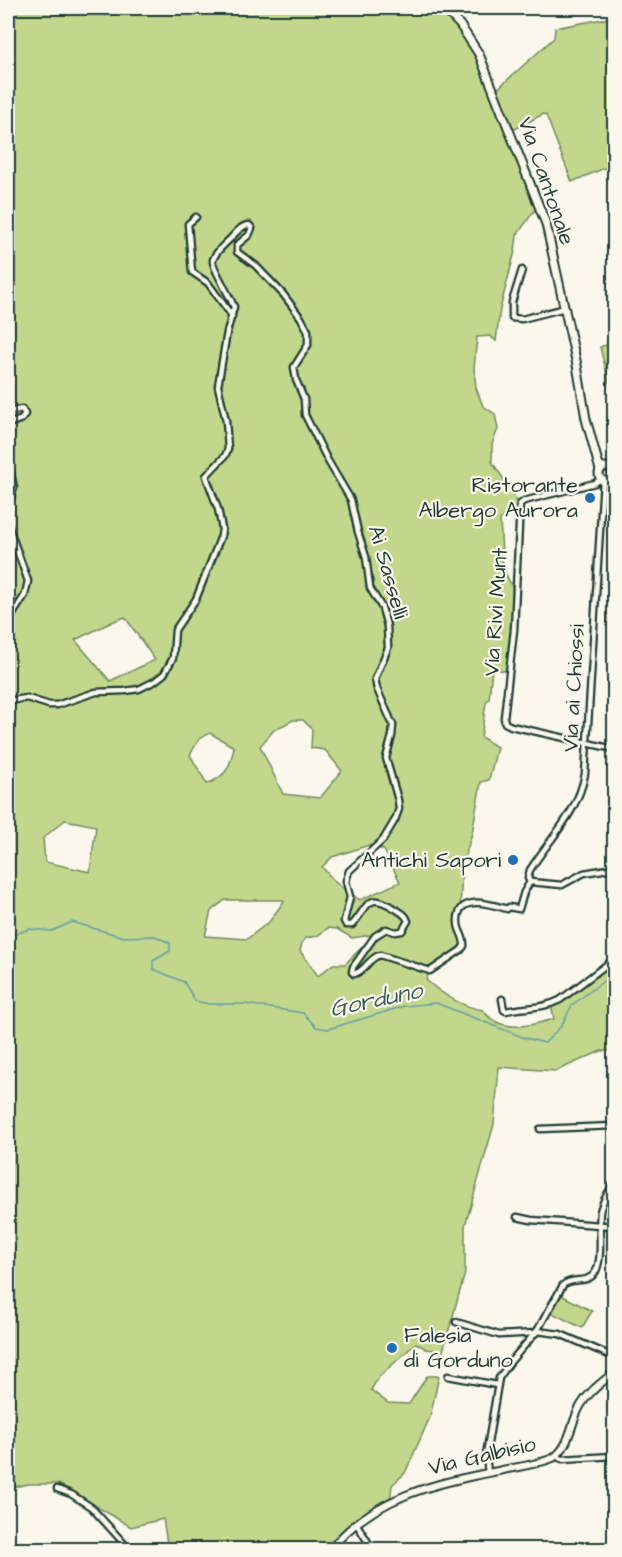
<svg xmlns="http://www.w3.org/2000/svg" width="622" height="1557" font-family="'Architects Daughter',sans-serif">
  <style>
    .green { fill: #c3d78c; stroke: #718a60; stroke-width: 1.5; fill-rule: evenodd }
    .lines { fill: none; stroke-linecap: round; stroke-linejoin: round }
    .stream { stroke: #639ea5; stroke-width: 1.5 }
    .minor-casing { stroke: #1f3d34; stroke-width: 9 }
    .tertiary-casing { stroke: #1f3d34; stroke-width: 10 }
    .secondary-casing { stroke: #1f3d34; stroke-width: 11 }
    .motorway-casing { stroke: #1f3d34; stroke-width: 13 }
    .minor { stroke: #fbf7ec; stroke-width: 4.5 }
    .tertiary { stroke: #fbf7ec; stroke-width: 6 }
    .secondary { stroke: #fbf7ec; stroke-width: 7 }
    .motorway { stroke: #f8deab; stroke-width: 8 }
    .poi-dot { fill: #1f6fb2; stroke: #fbf7ec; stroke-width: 2 }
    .labels { text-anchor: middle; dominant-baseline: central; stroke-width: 4.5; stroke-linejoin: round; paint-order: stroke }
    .street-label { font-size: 22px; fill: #1f3d34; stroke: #fbf7ec }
    .poi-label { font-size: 22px; fill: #1f3d34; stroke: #fbf7ec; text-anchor: end }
    .water-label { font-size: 24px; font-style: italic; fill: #365d5a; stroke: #fbf7ec }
  </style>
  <rect width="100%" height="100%" fill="#fbf7ec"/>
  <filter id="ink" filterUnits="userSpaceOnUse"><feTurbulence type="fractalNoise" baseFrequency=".0167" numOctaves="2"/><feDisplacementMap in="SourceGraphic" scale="12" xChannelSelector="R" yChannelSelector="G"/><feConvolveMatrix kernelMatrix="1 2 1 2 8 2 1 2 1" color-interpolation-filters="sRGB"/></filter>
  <g filter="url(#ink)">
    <g class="green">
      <path d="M 8,8 L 444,8 L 460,25 L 495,91 L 554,38 L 555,28 L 614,17 L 614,164 L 572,182 L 546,115 L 543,114 L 511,131 L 539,204 L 517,235 L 515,251 L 500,309 L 496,341 L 490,336 L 477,337 L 474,368 L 476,388 L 483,406 L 495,414 L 498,429 L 492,444 L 492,462 L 514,494 L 517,506 L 500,520 L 503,568 L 515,593 L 509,672 L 492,668 L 489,699 L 486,702 L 481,737 L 497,747 L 489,780 L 481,782 L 472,833 L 462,867 L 460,910 L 458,916 L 463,948 L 430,971 L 426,980 C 442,994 462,1007 483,1010 C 499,1034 530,1026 554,1019 L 551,1004 L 614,959 L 614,1051 L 601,1051 L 556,1071 L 499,1067 L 494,1124 L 465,1226 L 465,1273 L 443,1351 L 426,1349 L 416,1343 L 378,1378 L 371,1390 L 388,1403 L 409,1404 L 427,1376 L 439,1376 L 430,1417 L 405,1473 L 392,1485 L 390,1501 L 376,1509 L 330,1549 L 168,1549 L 163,1519 L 131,1527 L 59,1484 L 29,1484 L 8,1488 ZM 125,617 L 155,660 L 110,681 L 75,640 L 114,621 ZM 293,720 L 303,720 L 312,729 L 311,748 L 325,750 L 342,771 L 320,798 L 283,794 L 260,746 L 274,730 ZM 210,733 L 234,747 C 230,767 227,776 207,784 L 190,755 L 199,739 ZM 65,820 L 96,826 L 90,872 L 45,862 L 43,838 ZM 369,845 L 384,850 L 400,882 L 360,900 L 336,883 L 322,867 L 332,857 ZM 225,900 L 283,900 L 284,901 L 269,922 L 247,939 L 205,936 L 211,911 ZM 328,928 L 337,929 L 352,938 L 371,935 L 367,942 L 345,964 L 333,964 L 318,976 L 300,951 L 302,943 L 306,938 L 317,936 Z"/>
      <path d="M 614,342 L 614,394 L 611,390 L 600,347 Z"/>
      <path d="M 561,1295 L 592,1311 L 582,1328 L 552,1313 Z"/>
    </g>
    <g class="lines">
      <path class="stream" d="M 8,937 L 29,929 L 52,931 L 72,922 L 124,937 L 155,936 L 170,943 L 170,951 L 153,961 L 153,969 L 184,982 L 195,1001 L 209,1004 L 245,1004 L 303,1013 L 316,1027 L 328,1029 L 405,1006 L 436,1003 L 525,1038 L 545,1043 L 562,1025 L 572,1005 L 614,973"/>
      <defs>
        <g id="minor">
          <path d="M 196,217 L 188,224 L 192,272 L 208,283 L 232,316"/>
          <path d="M 522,270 L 512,302 L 512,318 L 522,319 L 565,308"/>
          <path d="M 8,412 L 22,409 L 25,414 L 22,419 L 8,424"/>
          <path d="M 8,459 L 14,488 L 8,505"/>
          <path d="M 612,470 L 614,470"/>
          <path d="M 601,479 L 595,483 L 524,501 L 520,504 L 514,630 L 504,718 L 505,723 L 511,726 L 614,749"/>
          <path d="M 8,525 L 28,581 L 25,595 L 8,622"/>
          <path d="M 8,701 L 27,698 L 49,705 L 57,705 L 96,692 L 125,691 L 139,689 L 155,681 L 164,674 L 173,658 L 175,630 L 196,599 L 221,536 L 222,529 L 218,509 L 206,476 L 225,456 L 228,449 L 226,421 L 218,386 L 227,332 L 234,307 C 231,298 211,265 213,260 C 215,252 225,244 231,238 C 236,233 241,225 249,225 L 252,228 L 249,235 L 237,245 L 237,252 L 255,265 L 283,294 L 301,318 L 308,331 L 308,345 L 294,367 L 296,380 L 304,399 L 305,415 L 328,461 L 351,500 L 358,532 L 366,557 L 370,588 L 382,608 L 387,626 L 388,648 L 375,679 L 377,689 L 393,725 L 392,736 L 386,758 L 398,800 L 399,809 L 395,820 L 383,840 L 349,871 L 346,881 L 350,897 L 344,921 L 346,925 L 352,925 C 368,907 367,891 394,908 C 400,912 406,914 408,921 L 402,931 L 395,932 L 386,929 L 375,936 L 353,967 L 352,972 L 354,974 C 366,971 368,958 380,955 L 430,971 L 461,950 L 464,946 C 465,937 458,931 458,923 C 456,893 490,904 507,909 L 509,907 L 519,909 L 524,892 L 530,882"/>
          <path d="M 530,882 L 528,878 L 530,870 C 550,838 578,813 585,774 L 603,480"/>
          <path d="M 530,882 L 562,885 L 584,873 L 614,868"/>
          <path d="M 502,999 L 504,1010 L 506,1011 C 525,1006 540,1010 560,1000 L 614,959"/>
          <path d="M 540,1129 L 614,1126"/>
          <path d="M 517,1217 L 531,1220 L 614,1226"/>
          <path d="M 456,1322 L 499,1335 L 536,1333"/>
          <path d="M 537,1331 L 560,1334 L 614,1357"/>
          <path d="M 448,1376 L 497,1385"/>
          <path d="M 556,1456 L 562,1459 L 614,1456"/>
          <path d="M 488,1473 L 486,1455 L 499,1378 L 511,1361 L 537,1331 L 563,1285 C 572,1277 586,1284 594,1274 C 604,1262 598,1228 600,1212 C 602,1201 609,1192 614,1182"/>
          <path d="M 57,1489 L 71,1494 L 91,1507 L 130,1550"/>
          <path d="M 356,1523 L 373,1550"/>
        </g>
        <path id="tertiary" d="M 330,1550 C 372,1497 435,1483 498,1471 C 516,1467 536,1465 553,1458 C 571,1446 570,1423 581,1405 C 589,1391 603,1382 614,1372"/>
        <g id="secondary">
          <path d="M 444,8 L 460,25 L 479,54 L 546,224 L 577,365 L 586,419 L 600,470"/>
          <circle cx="606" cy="474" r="7"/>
          <path d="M 612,478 L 614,499"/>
        </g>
        <path id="motorway" d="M 611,1550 L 614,1548"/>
      </defs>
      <use href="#minor" class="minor-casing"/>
      <use href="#tertiary" class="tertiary-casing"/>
      <use href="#secondary" class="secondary-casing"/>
      <use href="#motorway" class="motorway-casing"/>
      <use href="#minor" class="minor"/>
      <use href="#tertiary" class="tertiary"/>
      <use href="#secondary" class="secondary"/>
      <use href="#motorway" class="motorway"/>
    </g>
  </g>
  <g class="poi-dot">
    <circle cx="590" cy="498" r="6"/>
    <circle cx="513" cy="860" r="6"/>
    <circle cx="392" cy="1348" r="6"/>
  </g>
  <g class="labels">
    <g class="street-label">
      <text transform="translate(546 181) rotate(71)">Via Cantonale</text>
      <text transform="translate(388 572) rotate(74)">Ai Sasselli</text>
      <text transform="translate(496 612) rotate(-86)">Via Rivi Munt</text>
      <text transform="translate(574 688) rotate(-87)">Via ai Chiossi</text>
      <text transform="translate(482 1456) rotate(-13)">Via Galbisio</text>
    </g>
    <g class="poi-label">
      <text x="578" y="485">Ristorante<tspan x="578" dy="25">Albergo Aurora</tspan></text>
      <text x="501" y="860">Antichi Sapori</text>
      <text x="404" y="1335" text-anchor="start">Falesia<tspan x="404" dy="25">di Gorduno</tspan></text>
    </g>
    <g class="water-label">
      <text transform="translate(376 1000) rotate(-12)">Gorduno</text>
    </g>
  </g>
  <rect width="622" height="1557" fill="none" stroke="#fbf7ec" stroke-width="30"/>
  <rect x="15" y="15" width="592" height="1527" fill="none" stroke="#1f3d34" stroke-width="2" filter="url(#ink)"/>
</svg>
